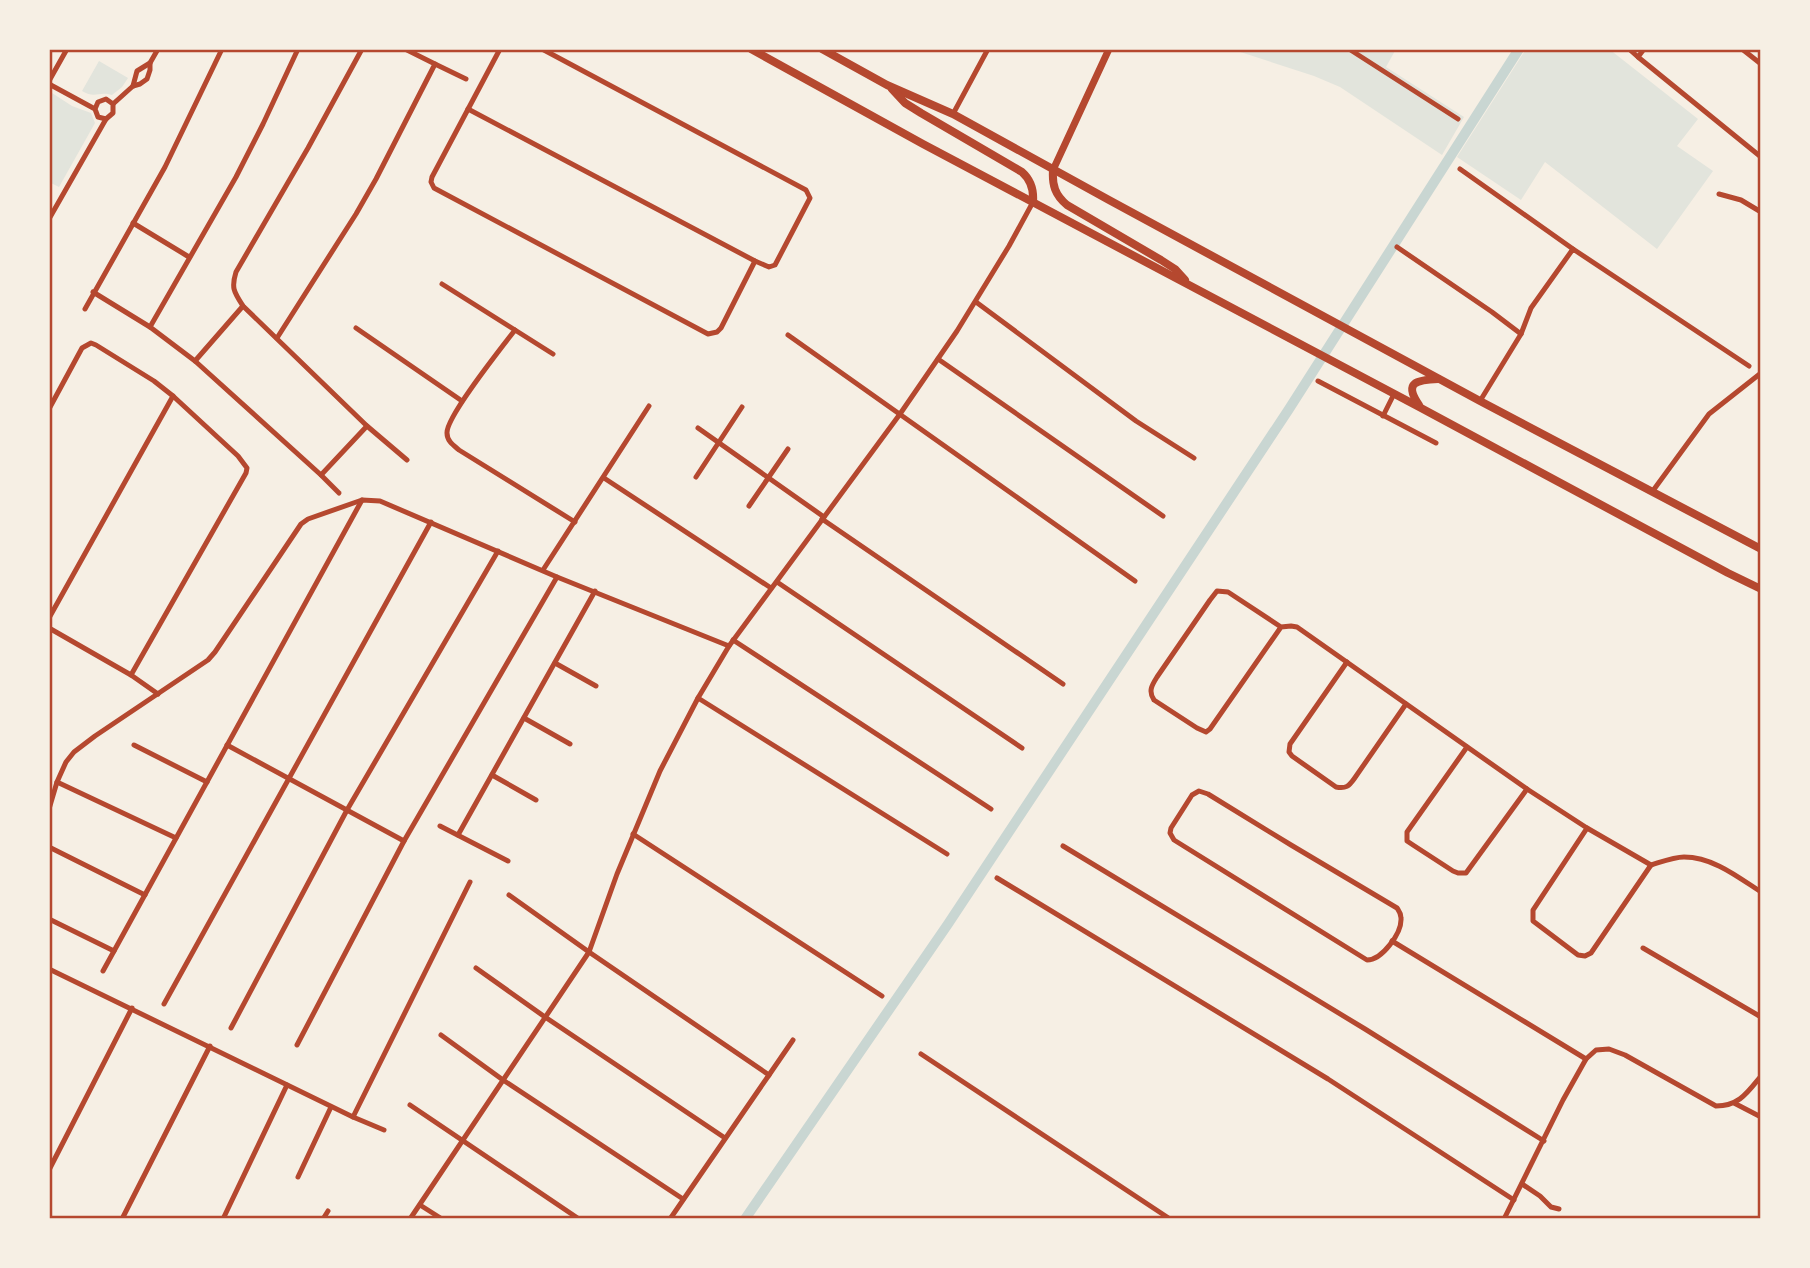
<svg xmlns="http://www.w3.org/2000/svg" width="1810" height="1268" font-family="'Archivo Narrow',sans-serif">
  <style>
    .green { fill: #e2e4dc }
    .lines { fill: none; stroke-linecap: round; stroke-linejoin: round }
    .canal { stroke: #c9d6d2; stroke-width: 10 }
    .minor { stroke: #b5482f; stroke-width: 5 }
    .tertiary { stroke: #b5482f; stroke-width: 7 }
    .secondary { stroke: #b5482f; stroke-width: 8 }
    .neatline { fill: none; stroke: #b5482f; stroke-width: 2.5 }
  </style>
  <rect width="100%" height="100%" fill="#f6efe4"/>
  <g class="green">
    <path d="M 1231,49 L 1396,49 L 1386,67 L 1464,117 L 1442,155 L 1340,87 L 1314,76 Z"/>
    <path d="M 1526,49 L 1609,49 L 1698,119 L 1677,146 L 1713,171 L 1657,249 L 1545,162 L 1521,200 L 1457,157 Z"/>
    <path d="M 99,61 L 128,78 L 122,87 L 112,95 C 99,91 95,99 82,91 Z"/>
    <path d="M 52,93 L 72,106 L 91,113 L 95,123 L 59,187 L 49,182 L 49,94 Z"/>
  </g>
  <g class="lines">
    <path class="canal" d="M 745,1219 L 948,924 L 1289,409 L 1519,49"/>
    <g class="minor">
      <path d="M 362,49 L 308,148 L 236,272 C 231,288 234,292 243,306 L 367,426 L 407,460"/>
      <path d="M 500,49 L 432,177 L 431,182 L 434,188 L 708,334 L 717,332 L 721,328 L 755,261"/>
      <path d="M 1349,49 L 1458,119"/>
      <path d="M 1629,49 L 1638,57"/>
      <path d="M 1644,49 L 1638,57 L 1761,157"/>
      <path d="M 1742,49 L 1761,64"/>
      <path d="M 435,64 L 466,79"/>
      <path d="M 49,81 L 67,49"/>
      <path d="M 49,84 L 95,109 L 98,117 L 106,119 L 113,113 L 113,104 L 106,99 L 98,102 L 95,109"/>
      <path d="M 133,86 L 137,71 L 150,63"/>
      <path d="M 113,104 L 133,86 L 140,84 L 147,79 L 150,70 L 150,63 L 158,49"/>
      <path d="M 468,109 L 755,261 L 769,267 L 775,265 L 810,198 L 806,190 L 542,49"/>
      <path d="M 953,114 L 988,49"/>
      <path d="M 1460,169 L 1573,249"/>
      <path d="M 1719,194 L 1741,200 L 1761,212"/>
      <path d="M 49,219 L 106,119"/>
      <path d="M 133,223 L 189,257"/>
      <path d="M 1397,247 L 1492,312 L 1521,334"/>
      <path d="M 442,284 L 515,330 C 502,347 446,417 447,433 C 447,441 453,445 459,450 L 575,522"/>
      <path d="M 93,292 L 150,327 L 236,177 L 263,124 L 298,49"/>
      <path d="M 976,302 L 1136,421 L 1194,458"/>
      <path d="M 85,309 L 165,167 L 222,49"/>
      <path d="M 150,327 L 195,361 L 321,475 L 367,426"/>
      <path d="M 356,328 L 462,401"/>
      <path d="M 515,330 L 553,354"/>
      <path d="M 788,335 L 1135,581"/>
      <path d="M 277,338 L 356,214 L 376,179 L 435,64 L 405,49"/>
      <path d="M 938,359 L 1163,516"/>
      <path d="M 195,361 L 243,306"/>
      <path d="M 1318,381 L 1436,443"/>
      <path d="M 1480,401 L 1521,334 L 1531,308 L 1573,249 L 1749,366"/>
      <path d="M 49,409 L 82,348 L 91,343 L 96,345 L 154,381 L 173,396 L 238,456 L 247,468 L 246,473 L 131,675"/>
      <path d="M 1383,416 L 1394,394"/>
      <path d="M 698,428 L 824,517"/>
      <path d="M 321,475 L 339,493"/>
      <path d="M 696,477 L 742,407"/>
      <path d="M 604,478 L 771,588"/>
      <path d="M 1652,492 L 1709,414 L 1761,373"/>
      <path d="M 749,506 L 788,449"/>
      <path d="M 822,519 L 1063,684"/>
      <path d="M 543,570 L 649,406"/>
      <path d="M 777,582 L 1022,748"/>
      <path d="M 49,618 L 173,396"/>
      <path d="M 1281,627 L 1210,729 L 1206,732 L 1197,728 L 1154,700 C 1148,691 1152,685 1157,677 L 1210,600 L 1217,591 L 1228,592 L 1281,627 L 1291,626 L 1297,627 L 1527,789 L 1587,828 L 1651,865 C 1661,862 1674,857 1684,857 C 1713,857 1738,877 1761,892"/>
      <path d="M 49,628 L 131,675 L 158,694"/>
      <path d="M 733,640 L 991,809"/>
      <path d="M 1347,662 L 1290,744 L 1289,752 L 1292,756 L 1336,787 C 1346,789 1349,786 1354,779 L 1406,704"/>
      <path d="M 555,663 L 596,686"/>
      <path d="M 698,698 L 947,854"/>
      <path d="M 524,718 L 570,744"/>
      <path d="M 134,745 L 207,782"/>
      <path d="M 227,745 L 404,841"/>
      <path d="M 1467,747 L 1407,832 L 1407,841 L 1413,845 L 1453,871 L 1458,873 L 1466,873 L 1527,789"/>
      <path d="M 492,775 L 536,800"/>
      <path d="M 57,782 L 176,838"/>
      <path d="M 1199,791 L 1208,794 L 1291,845 L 1397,908 C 1399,911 1401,913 1401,918 C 1402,933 1382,960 1367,960 L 1174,840 L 1170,833 L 1171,828 L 1192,795 Z"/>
      <path d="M 49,809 L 57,782 L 66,762 L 74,752 L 95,736 L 208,660 L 215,652 L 301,524 L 308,519 L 362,500 L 380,501 L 557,577 L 729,646"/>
      <path d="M 440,826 L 508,861"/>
      <path d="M 1587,828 L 1533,910 L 1533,921 L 1578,955 L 1585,956 L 1591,953 L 1651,865"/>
      <path d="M 633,834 L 882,996"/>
      <path d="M 458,835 L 595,591"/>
      <path d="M 1063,846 L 1365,1029 L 1544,1141"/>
      <path d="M 49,847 L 145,895"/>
      <path d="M 997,878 L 1328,1079 L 1514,1200"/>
      <path d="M 509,895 L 589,952 L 769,1075 L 670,1219"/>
      <path d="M 49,919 L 114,951"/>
      <path d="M 1392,941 L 1586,1059"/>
      <path d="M 1643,948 L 1761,1017"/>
      <path d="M 476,968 L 545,1017 L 725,1138"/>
      <path d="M 49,969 L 353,1117 L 384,1130"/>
      <path d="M 103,971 L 362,500"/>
      <path d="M 164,1004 L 431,522"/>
      <path d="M 231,1028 L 347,810 L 498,551"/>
      <path d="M 441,1035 L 503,1080 L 683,1199"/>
      <path d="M 297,1045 L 404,841 L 557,577"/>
      <path d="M 921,1054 L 1170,1219"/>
      <path d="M 769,1075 L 793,1040"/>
      <path d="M 1734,1103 L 1761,1117"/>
      <path d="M 410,1105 L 579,1219"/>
      <path d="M 353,1117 L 470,882"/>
      <path d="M 49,1170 L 132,1008"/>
      <path d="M 298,1177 L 331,1107"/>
      <path d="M 1522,1184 L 1540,1196 L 1551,1207 L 1559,1209"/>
      <path d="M 420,1205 L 442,1219"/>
      <path d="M 122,1219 L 210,1046"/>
      <path d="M 223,1219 L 287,1085"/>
      <path d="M 323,1219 L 328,1211"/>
      <path d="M 410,1219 L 589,952 L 617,874 L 660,771 L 698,698 L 729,646 L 900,414 L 957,331 L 1009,246 L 1033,202"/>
      <path d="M 1504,1219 L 1563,1100 L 1586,1059 L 1596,1050 L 1609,1049 L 1625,1055 L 1716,1106 C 1739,1106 1747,1093 1761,1076"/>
    </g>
    <path class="tertiary" d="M 1053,170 L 1109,49"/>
    <g class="secondary">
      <path d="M 751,49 L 923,144 L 1421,408 L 1728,573 L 1761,589"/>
      <path d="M 822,49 L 887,85 L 953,114 L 1109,200 L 1480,401 L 1761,549"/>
      <path d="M 892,89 L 905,103 L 921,113 L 1022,172 C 1031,180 1034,189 1033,202"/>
      <path d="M 1053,170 C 1052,185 1055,195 1067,205 L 1161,260 L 1175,269 L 1185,280"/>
      <path d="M 1419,405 C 1403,382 1417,380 1438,379"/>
    </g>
  </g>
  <rect width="1810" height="1268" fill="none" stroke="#f6efe4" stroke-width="102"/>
  <rect x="51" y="51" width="1708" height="1166" class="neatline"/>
</svg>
